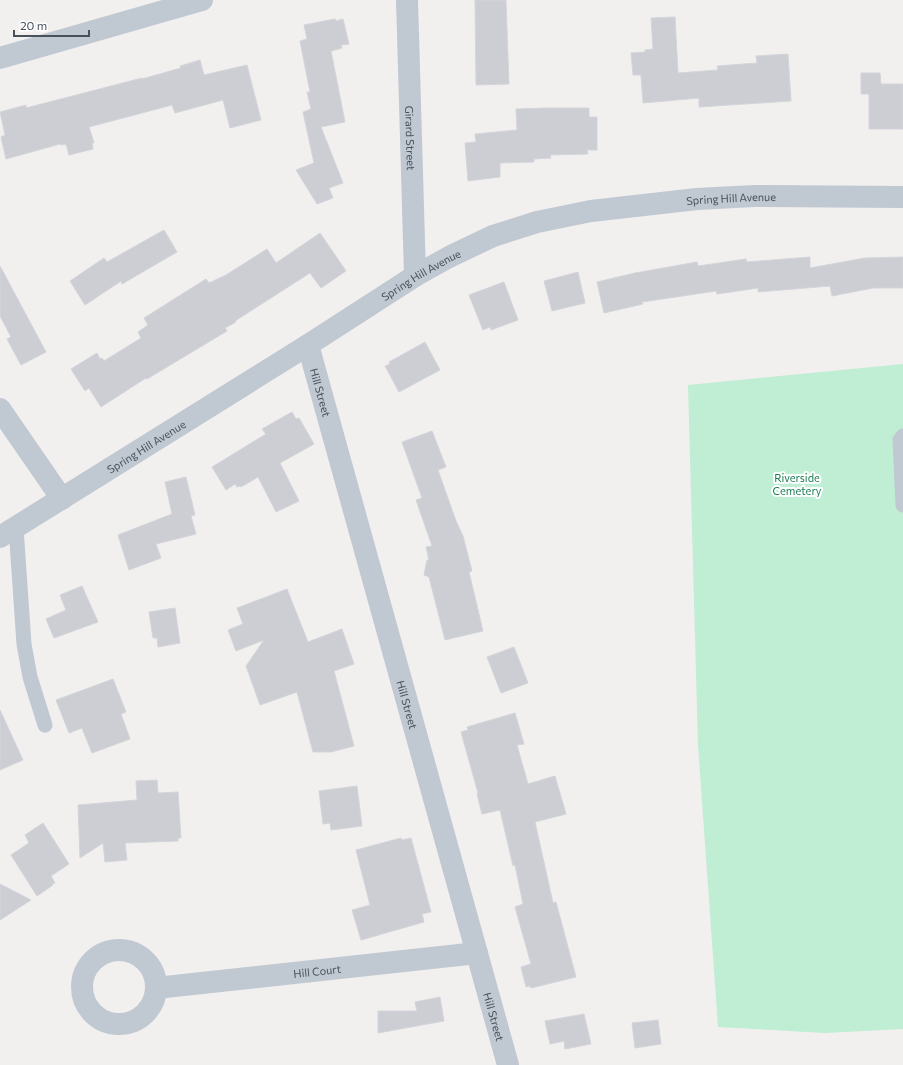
<svg xmlns="http://www.w3.org/2000/svg" width="903" height="1065" font-family="Commissioner,sans-serif">
  <style>
    .green { fill: #bfeed4 }
    .building { fill: #ccced4; stroke: #d3d5da }
    .lines { fill: none; stroke-linecap: round; stroke-linejoin: round }
    .service { stroke: #c0c8d1; stroke-width: 15 }
    .minor { stroke: #c0c8d1; stroke-width: 22 }
    .tertiary { stroke: #c0c8d1; stroke-width: 22 }
    .labels { text-anchor: middle; dominant-baseline: central; stroke-width: 4; stroke-linejoin: round; paint-order: stroke }
    .street-label { font-size: 11px; fill: #47515c; stroke: #fff }
    .park-label { font-size: 11px; fill: #197c51; stroke: #fff }
  </style>
  <rect width="100%" height="100%" fill="#f2efef"/>
  <path class="green" d="M 903,364 L 903,1029 L 825,1033 L 718,1027 L 698,745 L 688,385 Z"/>
  <g class="building">
    <path d="M 475,0 L 506,0 L 509,84 L 476,85 Z"/>
    <path d="M 675,17 L 678,73 L 718,70 L 717,66 L 757,63 L 756,56 L 788,54 L 791,101 L 699,107 L 699,98 L 643,103 L 641,75 L 633,75 L 631,53 L 645,52 L 645,50 L 653,49 L 651,18 Z"/>
    <path d="M 335,19 L 336,21 L 343,19 L 349,44 L 341,45 L 342,48 L 331,51 L 345,122 L 321,127 L 343,183 L 329,188 L 333,198 L 317,204 L 296,170 L 314,163 L 303,112 L 311,109 L 307,92 L 310,92 L 300,41 L 307,39 L 304,25 Z"/>
    <path d="M 200,60 L 204,75 L 247,65 L 261,120 L 230,128 L 223,100 L 175,113 L 172,105 L 89,127 L 94,143 L 92,143 L 93,149 L 69,155 L 66,144 L 61,145 L 60,144 L 6,159 L 1,137 L 5,135 L 0,112 L 26,105 L 26,108 L 142,78 L 142,79 L 181,68 L 180,66 Z"/>
    <path d="M 861,73 L 880,73 L 881,84 L 903,84 L 903,129 L 869,129 L 869,94 L 861,94 Z"/>
    <path d="M 545,108 L 589,108 L 589,117 L 597,117 L 597,150 L 587,150 L 588,154 L 550,155 L 551,158 L 534,159 L 534,162 L 500,163 L 500,177 L 468,181 L 465,143 L 476,142 L 475,134 L 517,130 L 516,109 Z"/>
    <path d="M 164,230 L 177,252 L 122,284 L 121,281 L 85,305 L 70,281 L 104,258 L 107,262 Z"/>
    <path d="M 320,233 L 346,271 L 321,288 L 310,273 L 235,321 L 236,322 L 225,328 L 227,331 L 147,379 L 146,378 L 101,407 L 89,388 L 85,391 L 71,369 L 97,353 L 100,359 L 102,358 L 104,361 L 141,338 L 138,332 L 148,325 L 144,318 L 206,279 L 209,283 L 226,275 L 267,249 L 276,263 Z"/>
    <path d="M 810,257 L 810,268 L 865,258 L 903,257 L 903,288 L 873,288 L 832,296 L 830,286 L 758,292 L 758,288 L 717,294 L 716,291 L 642,302 L 643,304 L 604,313 L 597,282 L 635,273 L 697,262 L 698,266 L 746,259 L 747,262 Z"/>
    <path d="M 0,266 L 46,352 L 21,365 L 7,339 L 11,337 L 0,316 Z"/>
    <path d="M 578,272 L 585,303 L 552,311 L 544,281 Z"/>
    <path d="M 504,282 L 518,320 L 491,330 L 490,327 L 483,330 L 469,295 Z"/>
    <path d="M 425,342 L 440,370 L 399,392 L 385,366 L 390,364 L 389,362 Z"/>
    <path d="M 292,412 L 296,419 L 299,418 L 314,444 L 280,463 L 299,501 L 276,512 L 258,477 L 241,487 L 240,486 L 237,487 L 235,484 L 226,490 L 212,467 L 266,434 L 262,429 Z"/>
    <path d="M 432,431 L 446,467 L 438,470 L 456,521 L 463,536 L 472,571 L 469,572 L 483,631 L 445,640 L 429,577 L 424,575 L 427,560 L 429,560 L 426,547 L 432,546 L 416,500 L 422,498 L 402,442 Z"/>
    <path d="M 186,477 L 195,515 L 191,516 L 196,534 L 156,544 L 161,558 L 129,570 L 118,535 L 172,514 L 165,482 Z"/>
    <path d="M 82,586 L 98,622 L 54,638 L 46,619 L 66,610 L 60,595 Z"/>
    <path d="M 287,589 L 308,642 L 342,629 L 354,664 L 334,671 L 354,746 L 331,752 L 313,752 L 297,692 L 260,705 L 246,666 L 264,640 L 236,651 L 228,630 L 243,624 L 237,608 Z"/>
    <path d="M 175,608 L 180,643 L 158,647 L 157,638 L 153,638 L 149,612 Z"/>
    <path d="M 514,647 L 528,683 L 501,693 L 487,657 Z"/>
    <path d="M 113,679 L 126,712 L 121,714 L 130,739 L 92,753 L 82,728 L 69,733 L 56,700 Z"/>
    <path d="M 0,710 L 23,760 L 0,770 Z"/>
    <path d="M 515,713 L 524,744 L 517,745 L 528,784 L 555,776 L 566,814 L 535,822 L 553,903 L 556,902 L 576,977 L 531,988 L 530,986 L 526,987 L 521,967 L 531,964 L 515,907 L 523,904 L 515,865 L 513,866 L 500,810 L 482,814 L 477,794 L 478,793 L 461,732 L 468,730 L 467,727 Z"/>
    <path d="M 157,780 L 158,793 L 178,792 L 181,838 L 178,838 L 178,841 L 125,843 L 127,860 L 105,862 L 103,843 L 80,858 L 78,805 L 137,800 L 136,781 Z"/>
    <path d="M 357,786 L 362,826 L 331,830 L 330,823 L 323,824 L 319,791 Z"/>
    <path d="M 43,823 L 69,864 L 51,876 L 55,883 L 52,884 L 53,885 L 37,896 L 11,855 L 29,843 L 25,835 Z"/>
    <path d="M 401,838 L 402,840 L 411,838 L 431,912 L 422,914 L 424,922 L 361,940 L 352,910 L 370,905 L 356,850 Z"/>
    <path d="M 0,884 L 31,900 L 0,920 Z"/>
    <path d="M 440,997 L 444,1021 L 378,1033 L 378,1011 L 417,1011 L 415,1002 Z"/>
    <path d="M 584,1014 L 591,1044 L 565,1049 L 564,1041 L 550,1044 L 545,1021 Z"/>
    <path d="M 658,1020 L 661,1044 L 635,1048 L 632,1023 Z"/>
  </g>
  <g class="lines">
    <g class="service">
      <path d="M 903,436 L 900,440 L 903,505"/>
      <path d="M 16,528 L 24,644 L 30,677 L 45,725"/>
    </g>
    <g class="minor">
      <path d="M 0,58 L 202,0"/>
      <path id="s1" d="M 308,345 L 508,1065"/>
      <path d="M 0,409 L 62,499"/>
      <circle cx="119" cy="987" r="37"/>
      <path id="s2" d="M 156,988 L 477,953"/>
    </g>
    <g class="tertiary">
      <path id="s3" d="M 407,0 L 415,276"/>
      <path id="s4" d="M 0,537 L 308,345 L 415,276 L 449,257 L 493,236 L 537,222 L 591,211 L 697,199 L 754,196 L 903,197"/>
    </g>
  </g>
  <g class="labels">
    <g class="street-label">
      <text stroke="none"><textPath href="#s3" startOffset="138">Girard Street</textPath></text>
      <text stroke="none"><textPath href="#s4" startOffset="820">Spring Hill Avenue</textPath></text>
      <text stroke="none"><textPath href="#s4" startOffset="496">Spring Hill Avenue</textPath></text>
      <text stroke="none"><textPath href="#s1" startOffset="49">Hill Street</textPath></text>
      <text stroke="none"><textPath href="#s4" startOffset="172">Spring Hill Avenue</textPath></text>
      <text stroke="none"><textPath href="#s1" startOffset="373">Hill Street</textPath></text>
      <text stroke="none"><textPath href="#s2" startOffset="162">Hill Court</textPath></text>
      <text stroke="none"><textPath href="#s1" startOffset="697">Hill Street</textPath></text>
    </g>
    <g class="park-label">
      <text x="797" y="477">Riverside<tspan x="797" dy="13">Cemetery</tspan></text>
    </g>
  </g>
  <path d="M14 30v6h75v-6" fill="none" stroke="#47515c" stroke-width="2"/>
  <text x="20" y="30" font-size="12" fill="#47515c" stroke="#ffffff" stroke-width="3" paint-order="stroke">20 m</text>
</svg>
